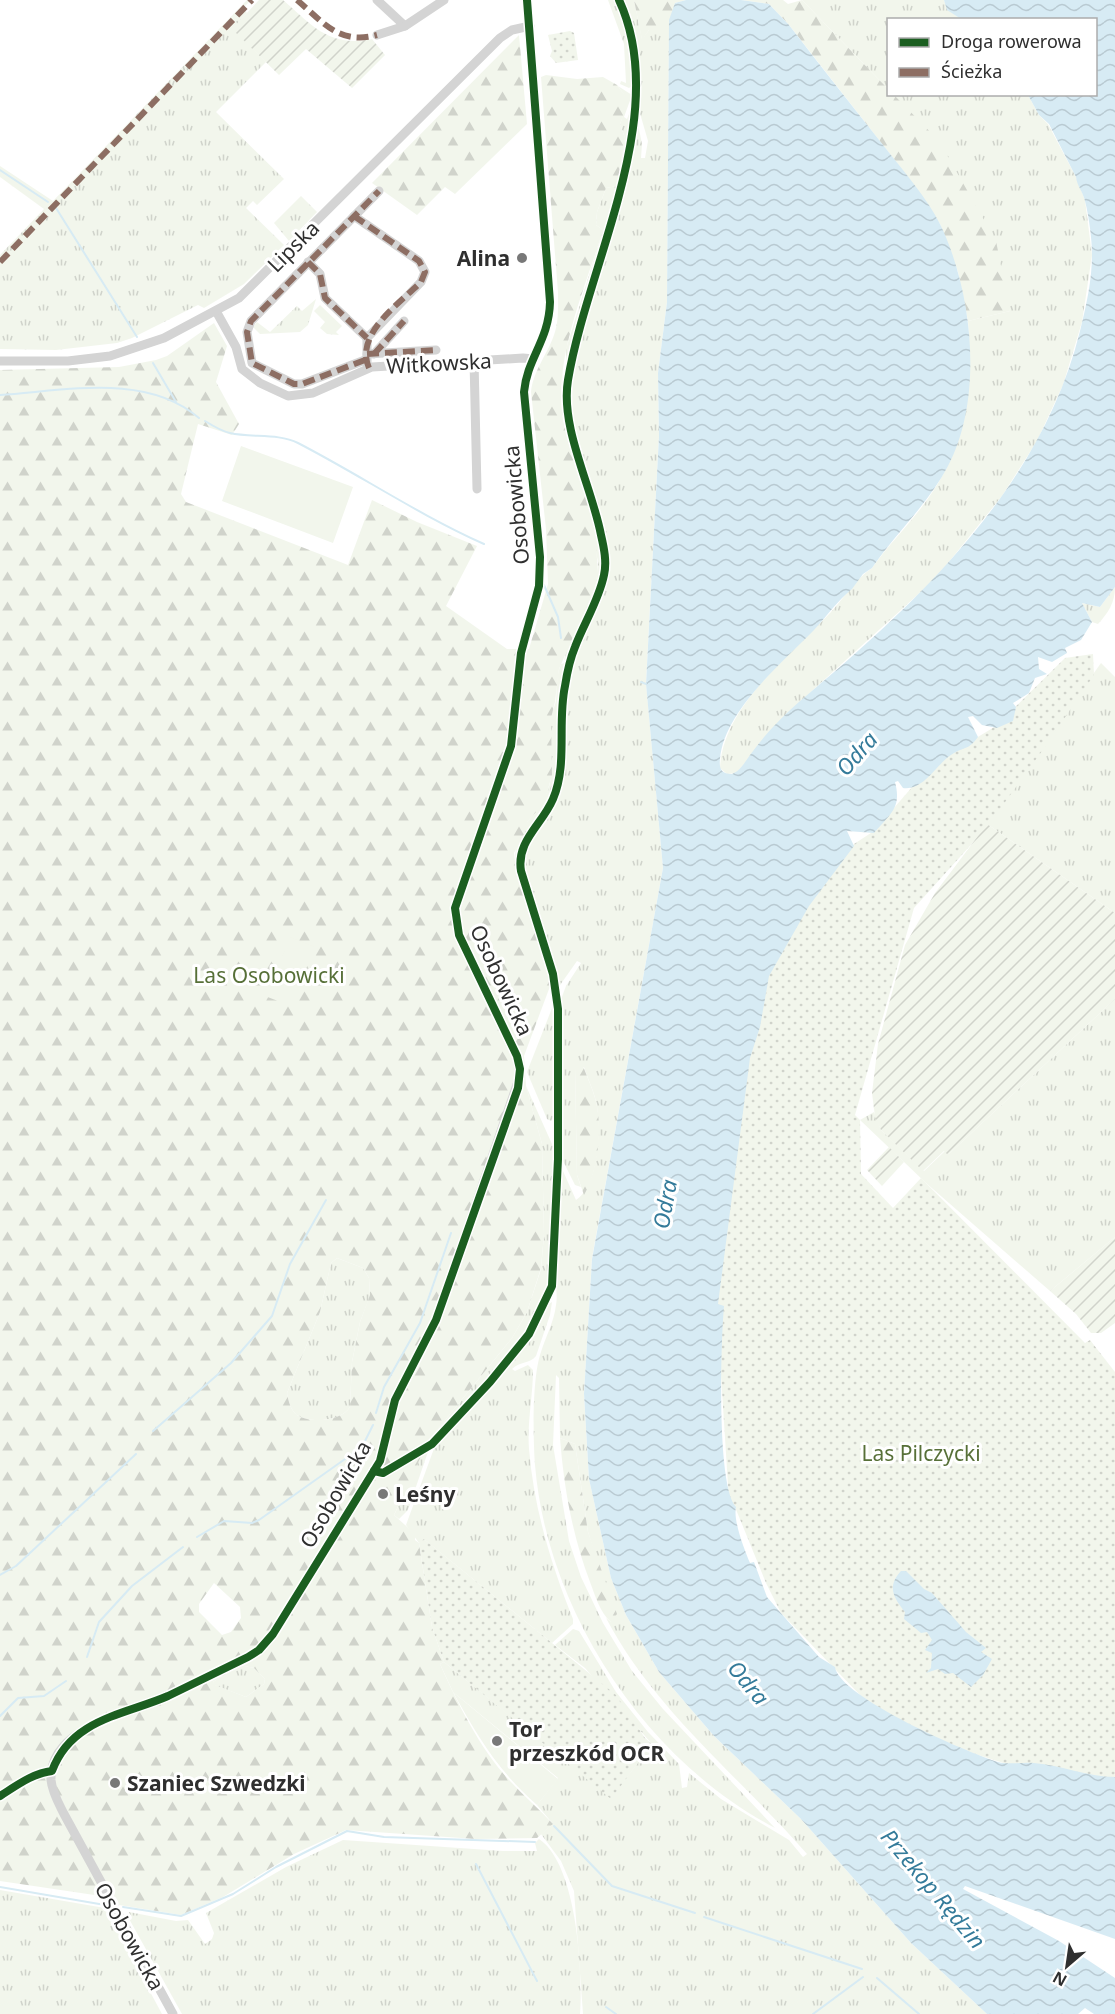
<svg xmlns="http://www.w3.org/2000/svg" width="1115" height="2014" font-family="'Noto Sans',sans-serif">
  <style>
    .grass { fill: url(#grass-tufts) }
    .forest { fill: url(#forest-firs); fill-rule: evenodd }
    .park { fill: url(#park-dots) }
    .garden { fill: url(#garden-furrows) }
    .pitch { fill: #f2f6ec }
    .water { fill: url(#water-waves) }
    .lines { fill: none; stroke-linecap: round; stroke-linejoin: round }
    .stream { stroke: #d7ebf4; stroke-width: 2 }
    .minor { stroke: #d4d4d4; stroke-width: 9 }
    .quiet { stroke: #8d6e63; stroke-width: 6; stroke-dasharray: 12 6; stroke-linecap: butt }
    .cycleway-casing { stroke: #fff; stroke-width: 11 }
    .cycleway { stroke: #1b5e20; stroke-width: 8 }
    .poi-dot { fill: #787878; stroke: #fff; stroke-width: 2 }
    .labels { text-anchor: middle; dominant-baseline: central; stroke-width: 6; stroke-linejoin: round; paint-order: stroke }
    .street-label { font-size: 21px; fill: #2f2f2f; stroke: #fff }
    .poi-label { font-size: 21px; font-weight: bold; fill: #2f2f2f; stroke: #fff; text-anchor: start }
    .park-label { font-size: 21px; fill: #577038; stroke: #fff }
    .water-label { font-size: 22px; font-style: italic; fill: #347b9a; stroke: #fff }
  </style>
  <defs>
    <pattern id="grass-tufts" width="24" height="20" patternUnits="userSpaceOnUse" patternTransform="scale(1.5)"><rect width="24" height="20" fill="#f2f6ec"/><path d="M3 7l-1-3M5 7V3M7 7l1-3M15 17l-1-3M17 17v-4M19 17l1-3" fill="none" stroke="#d0d3cb"/></pattern>
    <pattern id="forest-firs" width="22" height="20" patternUnits="userSpaceOnUse" patternTransform="scale(1.5)"><rect width="22" height="20" fill="#f2f6ec"/><path d="M5 1l3.5 6h-7zM16 11l3.5 6h-7z" fill="#d0d3cb"/></pattern>
    <pattern id="park-dots" width="8" height="8" patternUnits="userSpaceOnUse" patternTransform="scale(1.5)"><rect width="8" height="8" fill="#f2f6ec"/><path d="M2 2h.1M6 6h.1" fill="none" stroke="#d0d3cb" stroke-width="1.8" stroke-linecap="round"/></pattern>
    <pattern id="garden-furrows" width="10" height="10" patternUnits="userSpaceOnUse" patternTransform="scale(1.5)"><rect width="10" height="10" fill="#f2f6ec"/><path d="M-1 1l2-2M0 10L10 0M9 11l2-2" fill="none" stroke="#d0d3cb"/></pattern>
    <pattern id="water-waves" width="16" height="10" patternUnits="userSpaceOnUse" patternTransform="scale(1.5)"><rect width="16" height="10" fill="#d7ebf4"/><path d="M0 5q4-4 8 0t8 0" fill="none" stroke="#b9cad2"/></pattern>
  </defs>
  <rect width="100%" height="100%" fill="#fff"/>
  <g class="grass">
    <path d="M 247,0 L 251,0 L 243,8 L 247,13 L 233,29 L 266,62 L 216,112 L 284,179 L 257,205 L 253,201 L 246,208 L 284,245 L 244,284 L 204,308 L 198,305 L 132,338 L 117,343 L 56,350 L 0,349 L 0,255 L 44,209 L 0,177 L 0,166 L 53,201 Z"/>
    <path d="M 608,0 L 617,0 C 631,28 635,54 633,85 L 629,88 L 620,84 L 621,81 L 626,83 L 624,44 Z"/>
    <path d="M 622,0 L 634,0 L 642,39 L 649,30 L 669,30 L 667,302 L 658,373 L 659,436 L 646,683 L 663,868 L 592,1258 L 584,1394 L 589,1479 L 611,1578 L 626,1615 L 659,1672 L 714,1736 L 801,1819 L 911,1943 L 987,2014 L 583,2014 L 574,1891 L 561,1861 L 541,1834 L 553,1824 L 537,1805 L 558,1778 L 453,1692 L 440,1664 L 444,1662 L 611,1798 L 652,1744 L 585,1668 L 555,1645 L 573,1629 L 579,1631 L 616,1692 L 648,1732 L 679,1764 L 682,1788 L 687,1787 L 689,1773 L 721,1799 L 789,1840 L 803,1857 L 807,1854 C 739,1776 655,1711 606,1618 L 611,1622 L 599,1567 L 588,1532 L 575,1444 L 560,1438 L 559,1378 L 556,1375 L 553,1445 L 569,1541 L 581,1577 L 603,1623 L 632,1671 L 663,1709 L 775,1828 C 645,1760 547,1611 535,1465 C 533,1437 532,1377 541,1352 C 546,1336 554,1322 556,1305 C 558,1295 555,1284 555,1273 C 555,1239 557,1204 559,1169 L 563,1171 L 576,1200 C 598,1187 601,1130 597,1107 C 595,1093 588,1080 584,1067 L 575,1069 L 577,1175 L 581,1187 L 575,1185 L 560,1155 L 560,1002 L 566,986 L 581,963 L 577,961 L 558,988 C 553,963 545,938 537,913 C 532,898 523,882 522,866 C 520,835 553,813 560,784 C 568,752 560,714 568,679 C 576,643 603,607 607,572 C 613,512 566,448 569,389 C 571,358 582,326 591,296 C 609,237 630,175 636,114 L 642,144 L 641,158 L 645,158 L 648,141 L 637,103 L 636,48 L 631,21 Z"/>
    <path d="M 802,0 L 944,0 L 948,10 L 961,19 L 888,20 L 888,89 Z"/>
    <path d="M 618,86 L 632,95 L 624,117 L 627,119 L 633,104 L 628,143 L 566,376 L 566,349 L 603,230 L 596,225 L 597,212 L 606,188 L 617,186 L 625,138 L 620,124 L 628,101 Z"/>
    <path d="M 894,95 L 1028,95 L 1039,115 L 1048,124 L 1076,177 L 1085,200 L 1092,255 L 1082,322 L 1063,385 L 1037,441 L 1002,496 L 936,578 L 813,690 L 736,773 L 727,774 L 720,768 C 723,706 791,654 831,612 C 845,597 855,579 872,568 C 889,544 910,524 927,500 C 967,446 972,386 968,321 L 1010,311 Z"/>
    <path d="M 301,196 L 317,212 L 289,241 L 274,223 Z"/>
    <path d="M 316,299 L 308,325 L 300,332 L 260,334 L 253,327 L 257,322 L 270,332 L 297,306 L 302,311 Z"/>
    <path d="M 320,305 L 342,326 L 336,332 L 339,335 L 327,334 L 320,328 L 325,322 L 314,311 Z"/>
    <path d="M 562,371 L 566,416 L 586,479 L 604,559 L 601,583 L 569,657 L 564,660 L 570,639 L 596,584 L 598,562 L 583,486 L 562,413 Z"/>
    <path d="M 1115,587 C 1115,603 1108,613 1098,624 L 1092,622 L 1082,603 L 1100,607 Z"/>
    <path d="M 566,663 L 559,715 L 556,784 L 545,810 L 520,847 L 520,879 C 510,859 516,842 528,826 L 526,823 C 566,778 545,767 551,718 C 551,712 555,707 556,700 C 557,689 556,675 561,664 Z"/>
    <path d="M 1101,663 L 1115,677 L 1115,913 L 987,824 Z"/>
    <path d="M 1115,999 L 1115,1237 L 1050,1291 L 926,1183 L 860,1120 L 874,1112 L 881,1130 L 924,1171 L 945,1151 L 949,1154 Z"/>
    <path d="M 554,1003 L 556,1006 L 556,1117 L 551,1121 L 547,1119 L 527,1072 Z"/>
    <path d="M 526,1086 L 556,1153 L 550,1285 L 537,1318 L 518,1346 L 426,1447 L 428,1441 L 512,1338 L 527,1312 L 541,1269 L 544,1234 L 542,1144 Z"/>
    <path d="M 337,1258 L 363,1268 L 369,1278 L 370,1296 L 360,1322 L 352,1362 L 350,1407 C 342,1421 310,1424 297,1415 C 291,1411 288,1400 287,1393 L 320,1312 L 331,1263 Z"/>
    <path d="M 552,1302 L 550,1315 L 536,1356 C 530,1364 520,1361 512,1369 L 515,1371 L 528,1365 L 533,1370 C 533,1396 527,1422 529,1449 C 534,1509 551,1564 573,1619 L 573,1624 L 552,1643 L 425,1540 L 419,1543 L 406,1525 L 436,1443 L 519,1350 L 547,1305 Z"/>
    <path d="M 430,1446 L 408,1510 L 399,1519 L 394,1515 C 404,1497 414,1458 430,1446 Z"/>
    <path d="M 240,1665 L 254,1668 L 265,1679 L 264,1684 L 246,1697 L 214,1685 L 213,1682 Z"/>
    <path d="M 539,1839 C 577,1864 583,1972 580,2014 L 182,2014 L 128,1917 L 129,1912 L 176,1921 L 188,1920 L 205,1944 L 212,1939 L 214,1933 L 206,1913 L 286,1867 L 343,1840 L 503,1851 L 537,1851 L 535,1843 Z"/>
    <path d="M 0,1890 L 105,1908 L 162,2014 L 0,2014 Z"/>
  </g>
  <g class="forest">
    <path d="M 634,0 L 686,0 L 675,3 L 669,30 L 649,30 L 642,40 Z"/>
    <path d="M 741,0 L 783,0 L 788,4 L 802,0 L 888,89 L 888,94 L 894,95 L 939,141 L 996,241 L 1010,311 L 968,321 L 958,272 L 940,224 L 911,181 L 789,25 L 769,4 Z"/>
    <path d="M 519,35 L 527,124 L 455,194 L 445,187 L 417,215 L 372,183 Z"/>
    <path d="M 546,75 L 577,79 L 603,77 L 617,85 L 629,101 L 620,124 L 625,138 L 617,186 L 606,188 L 597,212 L 596,225 L 603,230 C 586,286 556,352 562,411 C 563,427 570,444 575,459 C 586,495 602,548 596,584 L 559,669 L 555,702 L 551,718 L 552,775 L 544,803 L 527,822 L 529,825 L 514,853 L 516,870 L 552,981 L 524,1056 L 526,1086 L 542,1144 L 544,1234 L 541,1268 L 527,1312 L 512,1338 L 428,1441 L 394,1515 L 415,1534 L 415,1540 L 419,1543 L 432,1627 L 444,1662 L 440,1664 C 458,1704 480,1749 510,1781 C 524,1796 539,1809 553,1824 L 537,1838 L 476,1839 L 346,1830 L 294,1854 L 223,1897 L 181,1915 L 119,1905 L 101,1896 L 0,1881 L 0,370 L 119,367 L 156,360 L 167,356 L 214,323 L 227,346 L 216,382 L 239,424 L 232,435 L 198,424 L 181,494 L 186,502 L 348,565 L 372,500 L 417,522 L 477,546 L 446,606 L 507,649 L 529,649 L 548,584 L 546,529 L 531,392 C 533,371 547,355 554,335 C 559,321 558,306 558,292 L 541,77 ZM 337,1258 L 363,1268 L 369,1278 L 370,1295 L 360,1322 L 352,1362 L 350,1407 C 342,1421 310,1424 297,1415 C 291,1411 288,1400 287,1393 L 320,1312 L 331,1263 ZM 214,1583 L 240,1607 L 241,1618 L 231,1632 L 222,1635 L 199,1612 L 199,1604 ZM 240,1665 L 254,1668 L 265,1679 L 264,1684 L 246,1697 L 215,1685 L 213,1682 Z"/>
    <path d="M 583,1066 C 587,1077 592,1087 595,1098 C 603,1125 599,1170 584,1195 L 577,1175 L 575,1068 Z"/>
    <path d="M 560,1438 L 575,1444 L 588,1532 L 617,1614 L 611,1622 C 600,1613 595,1595 590,1582 C 572,1534 564,1488 560,1438 Z"/>
  </g>
  <g class="park">
    <path d="M 570,31 L 574,33 L 578,60 L 556,63 L 550,56 L 552,51 L 548,35 Z"/>
    <path d="M 1093,654 L 1094,675 L 1042,751 L 987,827 L 914,908 L 855,1115 L 860,1120 L 861,1174 L 893,1208 L 921,1178 L 1085,1343 L 1090,1340 L 1115,1372 L 1115,1798 L 959,1749 L 886,1713 L 861,1696 L 781,1613 L 766,1583 L 735,1507 L 729,1501 L 716,1296 L 741,1094 L 766,976 L 798,917 L 854,844 L 874,831 L 913,786 L 953,752 L 996,726 L 1065,658 Z"/>
    <path d="M 424,1539 L 616,1695 L 645,1738 L 652,1744 L 611,1799 L 444,1662 L 432,1627 L 419,1543 Z"/>
  </g>
  <g class="garden">
    <path d="M 259,0 L 283,0 C 312,25 329,48 372,39 L 385,55 L 352,88 L 306,49 L 279,75 L 232,29 Z"/>
    <path d="M 987,824 L 1115,913 L 1115,999 L 948,1155 L 944,1151 L 923,1171 L 881,1130 L 875,1117 L 872,1093 L 878,1044 L 905,945 L 935,893 Z"/>
    <path d="M 889,1147 L 904,1162 L 882,1186 L 867,1170 Z"/>
    <path d="M 1115,1237 L 1115,1323 L 1101,1333 L 1091,1333 L 1076,1314 L 1050,1291 Z"/>
  </g>
  <g class="pitch">
    <path d="M 241,446 L 353,487 L 333,543 L 222,501 Z"/>
    <path d="M 290,937 L 315,947 L 291,1006 L 265,996 Z"/>
    <path d="M 453,1692 L 558,1779 L 537,1805 C 498,1771 478,1737 453,1692 Z"/>
  </g>
  <g class="water">
    <path d="M 686,0 L 741,0 L 769,4 L 789,25 C 821,67 854,108 887,150 C 905,173 927,198 940,224 C 973,292 984,398 948,466 C 928,504 896,533 872,568 L 863,574 L 852,589 C 838,600 826,617 814,630 C 782,663 724,711 720,759 C 719,768 721,774 732,774 C 740,771 745,762 750,755 C 768,730 789,710 813,690 C 927,594 1043,481 1080,331 C 1086,307 1092,280 1092,255 C 1092,239 1089,217 1085,201 C 1083,192 1077,186 1076,177 L 1049,124 L 1039,115 L 1028,95 L 1096,94 L 1096,20 L 961,19 L 947,10 L 944,0 L 1115,0 L 1115,587 L 1100,607 L 1082,603 L 1092,622 L 1081,640 L 1065,648 L 1067,653 L 1052,662 L 1038,657 L 1039,669 L 1047,674 L 1035,678 L 1029,693 L 1013,703 L 1016,707 L 1013,721 L 997,728 L 982,725 L 973,716 L 968,717 L 978,737 C 968,750 967,746 954,753 C 937,762 925,791 903,788 L 898,781 L 895,782 C 902,808 890,814 874,833 L 847,831 L 854,846 L 809,906 L 769,976 L 760,1027 L 750,1058 L 718,1304 L 724,1306 C 721,1340 716,1486 736,1507 C 733,1520 744,1549 750,1563 L 754,1562 L 767,1597 L 819,1657 L 835,1667 C 839,1697 968,1753 998,1762 C 1009,1765 1022,1762 1034,1763 C 1061,1765 1087,1777 1115,1777 L 1115,1939 L 965,1886 L 963,1889 L 1059,1941 L 1115,1978 L 1115,2014 L 1094,2014 L 1085,2008 L 1078,2014 L 987,2014 L 911,1943 L 801,1819 L 714,1736 L 659,1672 L 626,1615 L 611,1578 L 589,1479 L 584,1394 L 592,1259 L 663,868 L 646,684 L 659,436 L 658,373 L 667,302 L 669,20 L 675,3 Z"/>
    <path d="M 901,1571 L 906,1571 L 924,1589 L 932,1593 L 966,1632 L 986,1648 L 981,1652 L 992,1659 L 983,1675 L 971,1687 L 953,1673 L 945,1674 L 938,1669 L 926,1673 L 931,1668 L 932,1653 L 925,1650 L 932,1640 L 927,1632 L 921,1633 L 904,1619 L 905,1612 C 893,1597 887,1586 901,1571 Z"/>
  </g>
  <g class="lines">
    <g class="stream">
      <path d="M 0,170 L 48,202"/>
      <path d="M 56,208 L 137,337"/>
      <path d="M 153,363 L 176,402"/>
      <path d="M 0,395 C 64,391 146,372 199,418"/>
      <path d="M 205,421 C 213,426 221,431 230,433 C 252,438 278,433 298,443 C 360,475 419,515 484,544"/>
      <path d="M 544,585 L 558,617 L 561,638"/>
      <path d="M 641,682 L 646,684"/>
      <path d="M 376,1413 L 384,1387 L 420,1323 L 451,1233"/>
      <path d="M 153,1431 L 231,1363 L 272,1316 L 290,1264 L 326,1200"/>
      <path d="M 197,1537 L 224,1521 L 252,1523 L 259,1520 L 362,1447 L 373,1425"/>
      <path d="M 0,1575 L 16,1566 L 136,1454"/>
      <path d="M 87,1657 L 99,1622 L 132,1586 L 183,1547"/>
      <path d="M 0,1716 L 18,1698 L 44,1696 L 66,1681"/>
      <path d="M 554,1826 L 612,1886 L 695,1913"/>
      <path d="M 476,1864 L 537,1981"/>
      <path d="M 0,1887 L 105,1905"/>
      <path d="M 123,1907 L 181,1916 L 233,1894 L 276,1867 L 347,1831 L 384,1837 L 535,1842"/>
      <path d="M 704,1917 L 862,1969"/>
      <path d="M 877,1978 L 919,2014"/>
      <path d="M 606,2007 L 616,2014"/>
      <path d="M 813,2014 L 863,1977"/>
    </g>
    <g class="minor">
      <path d="M 377,0 L 405,26"/>
      <path d="M 377,35 L 405,26 L 444,0"/>
      <path d="M 354,216 L 419,261 L 425,272 L 421,282 L 367,338 L 367,365"/>
      <path d="M 308,262 L 320,274 L 325,298 L 367,338"/>
      <path d="M 216,311 L 236,347 L 242,369 L 260,383 L 288,396 L 313,393 L 372,367 L 523,358 L 534,359"/>
      <path d="M 367,354 L 436,350"/>
      <path d="M 374,354 L 404,321"/>
      <path d="M 365,360 L 302,384 L 294,384 L 252,363 L 247,332 L 251,321 L 379,191"/>
      <path d="M 474,360 L 477,489"/>
      <path d="M 0,361 L 68,361 L 110,356 L 164,338 L 239,298 L 500,38 L 512,30 L 530,26"/>
      <path d="M 173,2014 L 64,1814 C 59,1804 52,1792 51,1780 C 49,1727 130,1712 166,1697 C 194,1685 221,1670 248,1657 L 259,1650 L 273,1634 L 380,1461 L 395,1400 L 436,1320 L 520,1076 L 517,1056 L 459,935 L 455,908 L 511,746 L 521,653 L 539,586 L 540,557 L 524,392 C 527,358 549,341 550,302 L 527,0"/>
    </g>
    <g class="quiet">
      <path d="M 297,0 C 324,23 339,45 377,35"/>
      <path d="M 354,216 L 419,261 L 425,272 L 421,282 C 400,303 354,334 369,368"/>
      <path d="M 0,262 L 252,0"/>
      <path d="M 308,262 L 320,274 L 325,298 L 367,338"/>
      <path d="M 367,354 L 436,350"/>
      <path d="M 374,354 L 404,321"/>
      <path d="M 365,360 L 302,384 L 294,384 L 252,363 L 247,332 L 251,321 L 379,191"/>
    </g>
    <defs>
      <g id="cycleway">
        <path d="M 374,1471 L 383,1473 L 432,1444 L 490,1382 L 529,1334 L 552,1286 L 558,1159 L 558,1009 L 553,974 L 521,871 C 516,841 542,825 553,799 C 568,764 557,723 565,686 C 567,673 570,659 575,647 C 584,623 599,600 604,575 C 607,562 604,548 601,535 C 592,487 560,428 568,380 C 587,265 672,114 619,0"/>
        <path d="M 0,1796 C 16,1786 33,1773 52,1771 C 71,1719 124,1715 168,1696 C 195,1683 221,1670 248,1657 L 259,1650 L 273,1634 L 380,1461 L 395,1400 L 436,1320 L 518,1088 L 520,1069 L 517,1056 L 459,935 L 455,908 L 511,746 L 521,653 L 539,586 L 540,557 L 524,392 C 527,358 549,341 550,302 L 527,0"/>
      </g>
    </defs>
    <use href="#cycleway" class="cycleway-casing"/>
    <use href="#cycleway" class="cycleway"/>
  </g>
  <g class="poi-dot">
    <circle cx="522" cy="258" r="6"/>
    <circle cx="383" cy="1494" r="6"/>
    <circle cx="497" cy="1741" r="6"/>
    <circle cx="115" cy="1783" r="6"/>
  </g>
  <g class="labels">
    <g class="street-label">
      <text transform="translate(293 246) rotate(-45)">Lipska</text>
      <text transform="translate(439 363) rotate(-3)">Witkowska</text>
      <text transform="translate(516 505) rotate(-95)">Osobowicka</text>
      <text transform="translate(502 980) rotate(65)">Osobowicka</text>
      <text transform="translate(335 1494) rotate(-60)">Osobowicka</text>
      <text transform="translate(130 1936) rotate(61)">Osobowicka</text>
    </g>
    <g class="poi-label">
      <text x="510" y="258" text-anchor="end">Alina</text>
      <text x="395" y="1494">Leśny</text>
      <text x="509" y="1729">Tor<tspan x="509" dy="24">przeszkód OCR</tspan></text>
      <text x="127" y="1783">Szaniec Szwedzki</text>
    </g>
    <g class="park-label">
      <text x="269" y="975">Las Osobowicki</text>
      <text x="921" y="1453">Las Pilczycki</text>
    </g>
    <g class="water-label">
      <text transform="translate(856 753) rotate(-49)">Odra</text>
      <text transform="translate(664 1204) rotate(-80)">Odra</text>
      <text transform="translate(749 1682) rotate(50)">Odra</text>
      <text transform="translate(934 1888) rotate(50)">Przekop Rędzin</text>
    </g>
  </g>
  <rect x="887" y="18" width="210" height="78" fill="#ffffff" stroke="#acacac" stroke-width="1.5"/>
  <rect x="899" y="38" width="30" height="9" fill="#1b5e20" stroke="#acacac" stroke-width="1.5"/>
  <text x="941" y="48" font-size="18" fill="#2f2f2f">Droga rowerowa</text>
  <rect x="899" y="68" width="30" height="9" fill="#8d6e63" stroke="#acacac" stroke-width="1.5"/>
  <text x="941" y="78" font-size="18" fill="#2f2f2f">Ścieżka</text>
  <g transform="translate(1067 1966) rotate(209)" stroke="#ffffff" stroke-width="4.5" paint-order="stroke">
  <path d="M0-4.5L10 22L0 15L-10 22Z" fill="#2f2f2f"/>
  <text y="-9" font-size="16" font-weight="bold" text-anchor="middle" fill="#2f2f2f">N</text>
  </g>
</svg>
